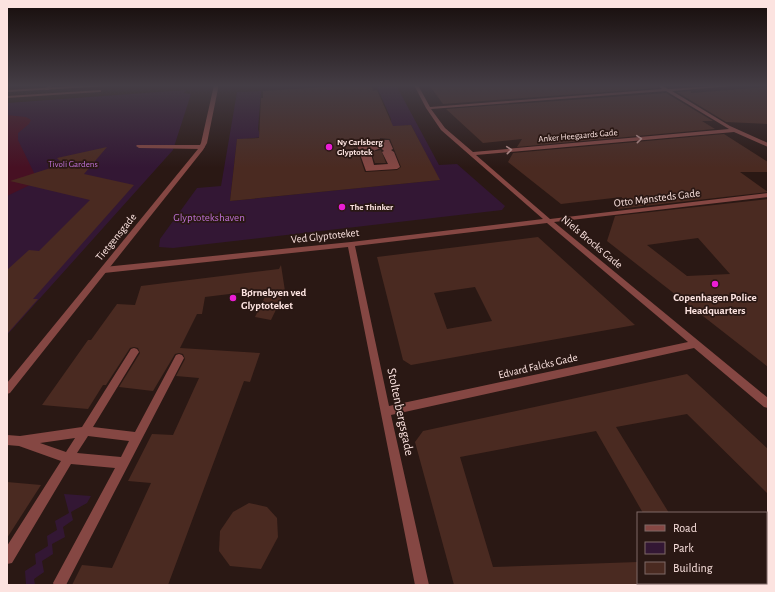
<svg xmlns="http://www.w3.org/2000/svg" width="775" height="592" font-family="'Alegreya Sans',sans-serif">
  <style>
    .green { fill: #331734 }
    .water { fill: #471023 }
    .building { fill: #4a2a21; fill-rule: evenodd }
    .lines { fill: none; stroke-linecap: round; stroke-linejoin: round }
    .service { fill: #854743; fill-rule: evenodd }
    .pedestrian { fill: #854743; fill-rule: evenodd }
    .minor { fill: #854743; fill-rule: evenodd }
    .tertiary { fill: #854743; fill-rule: evenodd }
    .oneway { stroke: #c09592 }
    .poi-dot { fill: #eb1dd4; stroke: #2a1814; stroke-width: 1.5 }
    .labels { text-anchor: middle; dominant-baseline: central; stroke-width: 3.5; stroke-linejoin: round; paint-order: stroke }
    .far-street-label { font-size: 9px; fill: #fce3e0; stroke: #2a1814 }
    .far-poi-label { font-size: 9px; font-weight: bold; fill: #fce3e0; stroke: #2a1814; text-anchor: start }
    .far-park-label { font-size: 9px; fill: #bf71d7; stroke: #2a1814 }
    .street-label { font-size: 11px; fill: #fce3e0; stroke: #2a1814 }
    .park-label { font-size: 11px; fill: #bf71d7; stroke: #2a1814 }
    .poi-label { font-size: 11px; font-weight: bold; fill: #fce3e0; stroke: #2a1814; text-anchor: start }
    .near-street-label { font-size: 13px; fill: #fce3e0; stroke: #2a1814 }
  </style>
  <rect width="100%" height="100%" fill="#2a1814"/>
  <g class="green">
    <path d="M 376,85 L 396,85 L 439,165 L 457,164 L 505,206 L 502,210 L 173,248 L 159,247 L 160,239 L 197,188 L 221,186 L 237,92 L 261,91 L 258,129 L 261,137 L 237,140 L 230,201 L 439,180 L 411,125 L 390,127 L 391,119 Z"/>
    <path d="M 186,90 L 184,93 L 191,94 L 173,150 L 7,335 L 7,103 Z"/>
    <path d="M 64,494 L 91,496 L 87,503 L 71,512 L 73,520 L 63,527 L 65,537 L 52,544 L 53,554 L 42,561 L 44,572 L 34,579 L 35,585 L 24,585 L 26,584 L 25,571 L 36,564 L 35,554 L 48,546 L 47,536 L 57,530 L 55,521 L 69,513 Z"/>
  </g>
  <path class="water" d="M 7,115 L 26,117 L 31,120 L 29,124 L 18,133 L 18,140 L 36,177 L 32,184 L 7,196 Z"/>
  <g class="building">
    <path d="M 355,85 L 371,85 L 373,91 L 377,90 L 393,126 L 411,125 L 440,180 L 230,201 L 237,139 L 259,138 L 261,98 L 263,98 L 263,91 ZM 380,138 L 390,139 L 401,167 L 397,170 L 365,172 L 355,143 L 359,140 L 364,140 L 368,142 L 379,142 Z"/>
    <path d="M 429,85 L 656,85 L 658,88 L 443,104 Z"/>
    <path d="M 768,87 L 768,124 L 726,122 L 677,92 L 691,91 L 691,93 Z"/>
    <path d="M 666,93 L 713,121 L 702,121 L 715,129 L 517,147 L 522,139 L 483,143 L 446,109 Z"/>
    <path d="M 724,134 L 768,162 L 768,172 L 740,172 L 768,192 L 618,209 L 622,197 L 561,204 L 508,162 L 513,153 Z"/>
    <path d="M 107,147 L 84,174 L 134,185 L 33,299 L 38,299 L 7,334 L 7,270 L 29,250 L 39,251 L 90,200 L 10,181 L 63,164 L 57,158 Z"/>
    <path d="M 381,150 L 386,163 L 375,163 L 371,152 Z"/>
    <path d="M 768,199 L 768,367 L 607,241 L 615,216 ZM 698,238 L 730,274 L 687,276 L 647,245 Z"/>
    <path d="M 538,237 L 635,325 L 411,365 L 403,360 L 377,257 ZM 475,287 L 492,321 L 447,329 L 434,293 Z"/>
    <path d="M 281,265 L 285,291 L 271,320 L 255,317 L 269,289 L 205,297 L 202,314 L 197,314 L 180,348 L 260,353 L 250,382 L 244,381 L 168,585 L 72,585 L 82,565 L 112,568 L 151,483 L 128,481 L 152,434 L 173,435 L 199,378 L 176,376 L 185,359 L 183,354 L 179,353 L 175,354 L 153,391 L 119,387 L 140,353 L 138,348 L 134,347 L 130,348 L 106,385 L 103,385 L 88,409 L 42,405 L 88,340 L 91,340 L 117,304 L 135,305 L 141,286 L 279,269 Z"/>
    <path d="M 687,374 L 768,449 L 768,494 L 687,414 L 616,427 L 669,513 L 643,513 L 596,431 L 460,457 L 493,567 L 638,562 L 638,585 L 454,585 L 415,442 L 423,431 Z"/>
    <path d="M 7,482 L 41,485 L 7,538 Z"/>
    <path d="M 249,503 L 267,507 L 277,518 L 278,537 L 261,569 L 230,566 L 219,551 L 220,531 L 233,512 Z"/>
  </g>
  <g class="lines">
    <g class="service">
      <path d="M 49,85 L 53,85 L 49,90 L 45,90 L 45,89 Z"/>
      <path d="M 101,90 L 101,92 L 99,92 L 7,98 L 7,96 Z"/>
      <path d="M 137,145 L 202,145 L 205,147 L 202,149 L 139,148 L 136,146 Z"/>
      <path d="M 134,348 L 137,349 L 139,352 L 137,355 L 93,427 L 135,432 L 176,355 L 179,354 L 182,355 L 184,358 L 66,585 L 54,585 L 53,583 L 115,468 L 71,464 L 12,563 L 7,564 L 7,546 L 61,461 L 19,446 L 7,445 L 7,435 L 20,436 L 82,427 L 131,349 ZM 88,436 L 129,441 L 121,457 L 77,453 ZM 75,438 L 66,452 L 40,443 Z"/>
    </g>
    <path class="pedestrian" d="M 380,140 L 389,140 L 393,149 L 391,150 L 394,152 L 400,167 L 397,169 L 366,171 L 360,154 L 362,153 L 359,151 L 356,143 L 359,141 L 364,141 L 367,144 L 381,144 ZM 381,148 L 384,151 L 382,152 L 388,164 L 374,165 L 371,154 L 368,152 L 370,151 L 369,149 L 373,151 Z"/>
    <path class="minor" d="M 414,85 L 418,85 L 430,107 L 662,89 L 657,85 L 661,85 L 668,89 L 733,85 L 731,86 L 672,91 L 730,126 L 768,143 L 768,147 L 734,132 L 476,155 L 550,219 L 768,193 L 768,197 L 554,222 L 768,398 L 768,408 L 764,407 L 694,348 L 391,415 L 429,585 L 415,585 L 348,247 L 104,273 L 100,270 L 104,267 L 351,242 L 543,219 L 441,130 L 426,108 ZM 666,91 L 729,129 L 473,152 L 445,128 L 431,109 ZM 547,223 L 688,342 L 389,406 L 355,246 Z"/>
    <g class="tertiary">
      <path d="M 93,85 L 110,85 L 108,86 L 7,92 L 7,90 Z"/>
      <path d="M 214,85 L 218,85 L 218,89 L 207,143 L 203,150 L 10,393 L 7,394 L 7,383 L 198,149 L 201,143 Z"/>
    </g>
  </g>
  <defs><path id="oneway-chevron" d="M-2-3.5L2.5 0L-2 3.5" fill="none" stroke-width="1.6" stroke-linecap="round" stroke-linejoin="round"/></defs>
  <g class="oneway">
    <use href="#oneway-chevron" transform="translate(639 139) rotate(-5)"/>
    <use href="#oneway-chevron" transform="translate(509 150) rotate(-5)"/>
  </g>
  <linearGradient id="sky" x2="0" y2="1"><stop stop-color="#170d0b"/><stop offset="0.51" stop-color="#443d45"/><stop offset="1" stop-color="#443d45" stop-opacity="0"/></linearGradient>
  <rect width="775" height="168" fill="url(#sky)"/>
  <g class="poi-dot">
    <circle cx="329" cy="147" r="4"/>
    <circle cx="342" cy="207" r="4"/>
    <circle cx="715" cy="284" r="4"/>
    <circle cx="233" cy="298" r="4"/>
  </g>
  <g class="labels">
    <g class="far-street-label">
      <text transform="translate(578 136) rotate(-5)">Anker Heegaards Gade</text>
    </g>
    <g class="far-poi-label">
      <text x="337" y="142">Ny Carlsberg<tspan x="337" dy="10">Glyptotek</tspan></text>
      <text x="350" y="207">The Thinker</text>
    </g>
    <g class="far-park-label">
      <text x="73" y="164">Tivoli Gardens</text>
    </g>
    <g class="street-label">
      <text transform="translate(657 198) rotate(-7)">Otto Mønsteds Gade</text>
      <text transform="translate(325 236) rotate(-6)">Ved Glyptoteket</text>
      <text transform="translate(116 237) rotate(-51)">Tietgensgade</text>
      <text transform="translate(592 242) rotate(40)">Niels Brocks Gade</text>
      <text transform="translate(538 366) rotate(-13)">Edvard Falcks Gade</text>
    </g>
    <g class="park-label">
      <text x="209" y="217">Glyptotekshaven</text>
    </g>
    <g class="poi-label">
      <text x="241" y="292">Børnebyen ved<tspan x="241" dy="13">Glyptoteket</tspan></text>
      <text x="715" y="297" text-anchor="middle">Copenhagen Police<tspan x="715" dy="13">Headquarters</tspan></text>
    </g>
    <g class="near-street-label">
      <text transform="translate(400 412) rotate(78)">Stoltenbergsgade</text>
    </g>
  </g>
  <rect width="775" height="592" fill="none" stroke="#fce3e0" stroke-width="16"/>
  <rect x="637" y="512" width="130" height="72" fill="#2a1814" stroke="#7e6966"/>
  <rect x="645" y="525" width="20" height="6" fill="#854743" stroke="#7e6966"/>
  <text x="673" y="532" font-size="12" fill="#fce3e0">Road</text>
  <rect x="645" y="542" width="20" height="12" fill="#331734" stroke="#7e6966"/>
  <text x="673" y="552" font-size="12" fill="#fce3e0">Park</text>
  <rect x="645" y="562" width="20" height="12" fill="#4a2a21" stroke="#7e6966"/>
  <text x="673" y="572" font-size="12" fill="#fce3e0">Building</text>
</svg>
